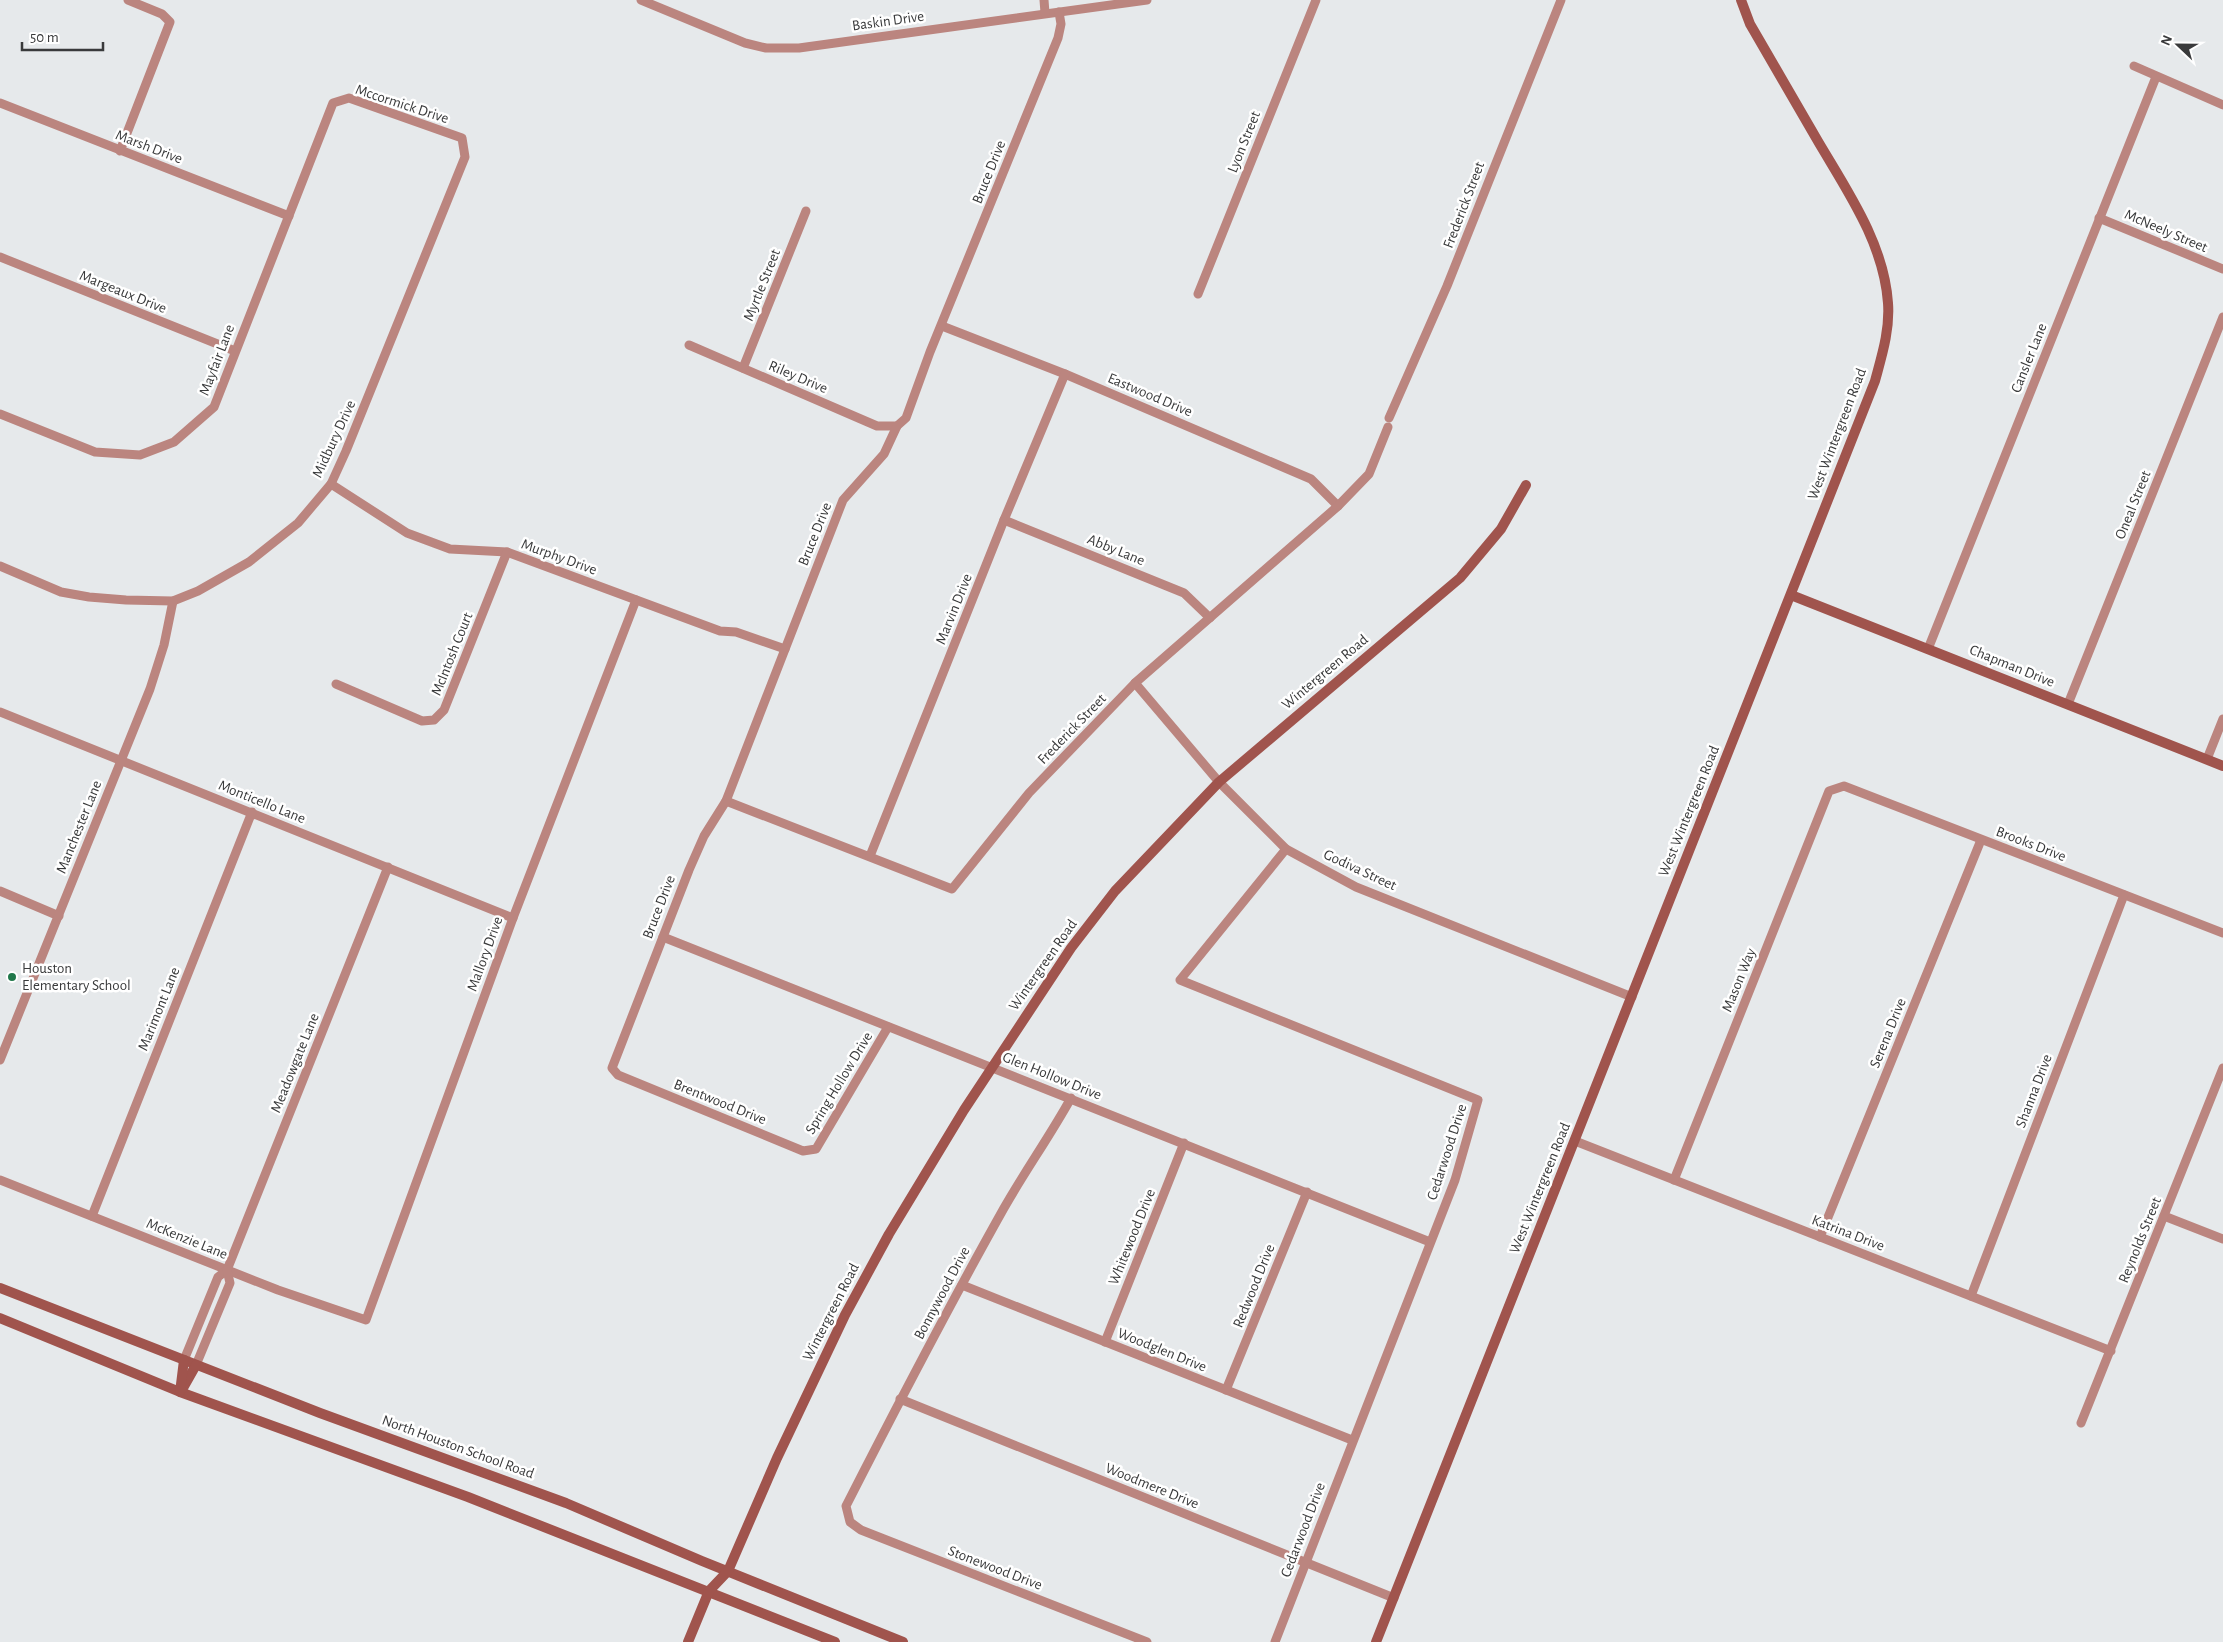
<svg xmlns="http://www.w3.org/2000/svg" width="2223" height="1642" font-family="'Alegreya Sans',sans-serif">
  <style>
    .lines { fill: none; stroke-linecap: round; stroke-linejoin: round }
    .street { stroke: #bb857f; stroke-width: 9 }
    .secondary { stroke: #a0544d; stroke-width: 10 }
    .poi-dot { fill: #20774a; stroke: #fff; stroke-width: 2 }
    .labels { text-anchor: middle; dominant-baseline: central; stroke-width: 5; stroke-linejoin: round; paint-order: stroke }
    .street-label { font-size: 15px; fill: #393a3b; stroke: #fff }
    .poi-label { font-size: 15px; fill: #393a3b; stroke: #fff; text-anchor: start }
  </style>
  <rect width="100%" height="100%" fill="#e6e9eb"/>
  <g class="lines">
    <g class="street">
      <path d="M 641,0 L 745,43 L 766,48 L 799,48 L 1147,0"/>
      <path d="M 1044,0 L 1045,13"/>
      <path d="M 2134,66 L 2223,105"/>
      <path d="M 0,103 L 289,216"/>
      <path d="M 120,151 L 170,22 L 162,14 L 128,0"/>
      <path d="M 2099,218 L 2223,269"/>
      <path d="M 0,257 L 235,351"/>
      <path d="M 1198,294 L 1316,0"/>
      <path d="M 942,326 L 1065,374 L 1311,479 L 1338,506"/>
      <path d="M 689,345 L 877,426 L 897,426"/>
      <path d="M 743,368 L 806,211"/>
      <path d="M 0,414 L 95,452 L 140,455 L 174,442 L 214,407 L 333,103 L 349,98 L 462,138 L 465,157 L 346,451 L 331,484 L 298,523 L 249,562 L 198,591 L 173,601 L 126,600 L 89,597 L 61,592 L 0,566"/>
      <path d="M 1389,418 L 1447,286 L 1561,0"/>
      <path d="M 331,484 L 407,533 L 450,549 L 507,552 L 720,631 L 736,632 L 785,649"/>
      <path d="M 1004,520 L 1184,593 L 1210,618"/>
      <path d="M 1928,649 L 2156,77"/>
      <path d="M 1135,683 L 1219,782 L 1286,849 L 1356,887 L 1632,997"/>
      <path d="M 336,684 L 422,721 L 434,720 L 444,710 L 507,552"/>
      <path d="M 2068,704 L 2223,317"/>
      <path d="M 0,712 L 513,918"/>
      <path d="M 2207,759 L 2223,719"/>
      <path d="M 726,801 L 952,889 L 1029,793 L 1135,683 L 1338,506 L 1369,474 L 1388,427"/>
      <path d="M 870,856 L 1004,520 L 1065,374"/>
      <path d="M 0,891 L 59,916"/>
      <path d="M 663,937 L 1430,1242"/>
      <path d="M 888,1027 L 816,1149 L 803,1151 L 618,1075 L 612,1068 L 689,870 L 704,836 L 726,801 L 843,500 L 884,454 L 897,426 L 906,418 L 930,352 L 1058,38 L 1061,24 L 1059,12"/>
      <path d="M 0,1060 L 150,689 L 164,645 L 173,601"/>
      <path d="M 1071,1098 C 1050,1136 1025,1171 1004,1208 C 949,1306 897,1406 846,1506 L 850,1522 L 861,1530 L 1147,1642"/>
      <path d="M 1575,1141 L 2111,1351"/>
      <path d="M 0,1180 L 278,1290 L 366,1320 L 513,918 L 636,600"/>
      <path d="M 1674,1180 L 1829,791 L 1844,786 L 2223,933"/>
      <path d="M 92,1216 L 252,812"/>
      <path d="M 2164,1216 L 2223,1239"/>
      <path d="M 1820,1237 L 1981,840"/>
      <path d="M 962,1285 L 1352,1440"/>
      <path d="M 1971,1296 L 2124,895"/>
      <path d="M 1105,1342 L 1184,1143"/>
      <path d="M 184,1360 L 218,1277 L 227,1270 L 388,867"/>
      <path d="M 196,1365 L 230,1283 L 227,1270"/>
      <path d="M 1226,1390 L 1307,1192"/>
      <path d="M 900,1399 L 1394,1598"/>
      <path d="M 2081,1423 L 2223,1068"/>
      <path d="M 1275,1642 L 1455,1180 L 1478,1100 L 1180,980 L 1286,849"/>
    </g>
    <g class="secondary">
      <path d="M 1791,595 L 2223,766"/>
      <path d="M 0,1288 L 320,1413 L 566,1503 L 702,1561 L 903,1642"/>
      <path d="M 0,1318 L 180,1392 L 468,1497 L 835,1642"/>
      <path d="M 183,1388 L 196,1365"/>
      <path d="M 180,1392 L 184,1360"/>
      <path d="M 688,1642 L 709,1591 L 728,1571 L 777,1458 L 845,1315 L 889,1234 L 964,1110 L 1071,948 L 1115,891 L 1219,782 L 1460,578 L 1501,529 L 1526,485"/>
      <path d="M 1376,1642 L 1875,381 C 1882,355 1890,330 1888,303 C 1884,244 1848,192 1819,143 C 1796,103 1773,64 1750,24 L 1741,0"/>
    </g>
  </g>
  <circle class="poi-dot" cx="12" cy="977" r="5"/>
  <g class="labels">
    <g class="street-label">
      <text transform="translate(888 21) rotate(-8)">Baskin Drive</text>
      <text transform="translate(402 104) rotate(18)">Mccormick Drive</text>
      <text transform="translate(1244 142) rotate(-68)">Lyon Street</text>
      <text transform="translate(149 147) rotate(21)">Marsh Drive</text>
      <text transform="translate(989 172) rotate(-68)">Bruce Drive</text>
      <text transform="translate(1464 205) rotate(-69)">Frederick Street</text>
      <text transform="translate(2166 231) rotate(23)">McNeely Street</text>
      <text transform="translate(762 285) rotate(-68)">Myrtle Street</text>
      <text transform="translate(123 292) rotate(22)">Margeaux Drive</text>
      <text transform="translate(2029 358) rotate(-68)">Cansler Lane</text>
      <text transform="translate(217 360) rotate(-69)">Mayfair Lane</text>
      <text transform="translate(798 377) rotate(23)">Riley Drive</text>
      <text transform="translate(1150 395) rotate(23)">Eastwood Drive</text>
      <text transform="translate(1837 434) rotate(-69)">West Wintergreen Road</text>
      <text transform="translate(334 439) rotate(-65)">Midbury Drive</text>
      <text transform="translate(2133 505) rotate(-68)">Oneal Street</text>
      <text transform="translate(815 534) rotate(-68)">Bruce Drive</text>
      <text transform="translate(1116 550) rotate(22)">Abby Lane</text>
      <text transform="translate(559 557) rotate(20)">Murphy Drive</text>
      <text transform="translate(954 609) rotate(-68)">Marvin Drive</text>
      <text transform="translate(452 654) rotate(-68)">McIntosh Court</text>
      <text transform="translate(2012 666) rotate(22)">Chapman Drive</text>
      <text transform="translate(1325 672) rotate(-40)">Wintergreen Road</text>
      <text transform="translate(1072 729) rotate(-46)">Frederick Street</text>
      <text transform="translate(262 802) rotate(22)">Monticello Lane</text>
      <text transform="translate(1689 811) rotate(-68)">West Wintergreen Road</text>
      <text transform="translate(79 827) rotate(-68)">Manchester Lane</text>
      <text transform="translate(2031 844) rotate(21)">Brooks Drive</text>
      <text transform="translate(1360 870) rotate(25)">Godiva Street</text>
      <text transform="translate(659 907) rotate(-69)">Bruce Drive</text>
      <text transform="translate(485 954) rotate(-70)">Mallory Drive</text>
      <text transform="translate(1043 965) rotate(-55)">Wintergreen Road</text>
      <text transform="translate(1739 980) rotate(-68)">Mason Way</text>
      <text transform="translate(159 1009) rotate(-68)">Marimont Lane</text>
      <text transform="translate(1888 1033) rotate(-68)">Serena Drive</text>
      <text transform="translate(295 1063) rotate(-68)">Meadowgate Lane</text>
      <text transform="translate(1052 1076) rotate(22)">Glen Hollow Drive</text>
      <text transform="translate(839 1083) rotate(-59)">Spring Hollow Drive</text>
      <text transform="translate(2034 1091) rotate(-69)">Shanna Drive</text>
      <text transform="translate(720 1102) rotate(22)">Brentwood Drive</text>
      <text transform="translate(1447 1152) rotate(-72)">Cedarwood Drive</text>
      <text transform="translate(1540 1188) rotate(-68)">West Wintergreen Road</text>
      <text transform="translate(1848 1233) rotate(21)">Katrina Drive</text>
      <text transform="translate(1132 1237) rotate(-68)">Whitewood Drive</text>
      <text transform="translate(187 1239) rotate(22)">McKenzie Lane</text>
      <text transform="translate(2140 1240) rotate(-68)">Reynolds Street</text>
      <text transform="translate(1254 1286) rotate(-68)">Redwood Drive</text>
      <text transform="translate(942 1293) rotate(-62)">Bonnywood Drive</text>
      <text transform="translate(831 1312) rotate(-63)">Wintergreen Road</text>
      <text transform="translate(1162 1350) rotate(22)">Woodglen Drive</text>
      <text transform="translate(458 1447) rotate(20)">North Houston School Road</text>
      <text transform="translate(1152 1486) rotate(22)">Woodmere Drive</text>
      <text transform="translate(1303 1530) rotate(-69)">Cedarwood Drive</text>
      <text transform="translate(995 1568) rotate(21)">Stonewood Drive</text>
    </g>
    <g class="poi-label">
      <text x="22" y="968">Houston<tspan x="22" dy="17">Elementary School</tspan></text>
    </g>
  </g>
  <g transform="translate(2178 45) rotate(292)" stroke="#ffffff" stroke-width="4" paint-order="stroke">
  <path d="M0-4L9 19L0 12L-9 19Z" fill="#393a3b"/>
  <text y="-8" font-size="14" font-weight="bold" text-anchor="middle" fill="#393a3b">N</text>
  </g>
  <path d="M22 42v8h81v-8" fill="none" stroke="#393a3b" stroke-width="2.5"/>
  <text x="30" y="42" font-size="15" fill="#393a3b" stroke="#ffffff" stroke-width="4" paint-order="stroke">50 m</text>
</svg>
